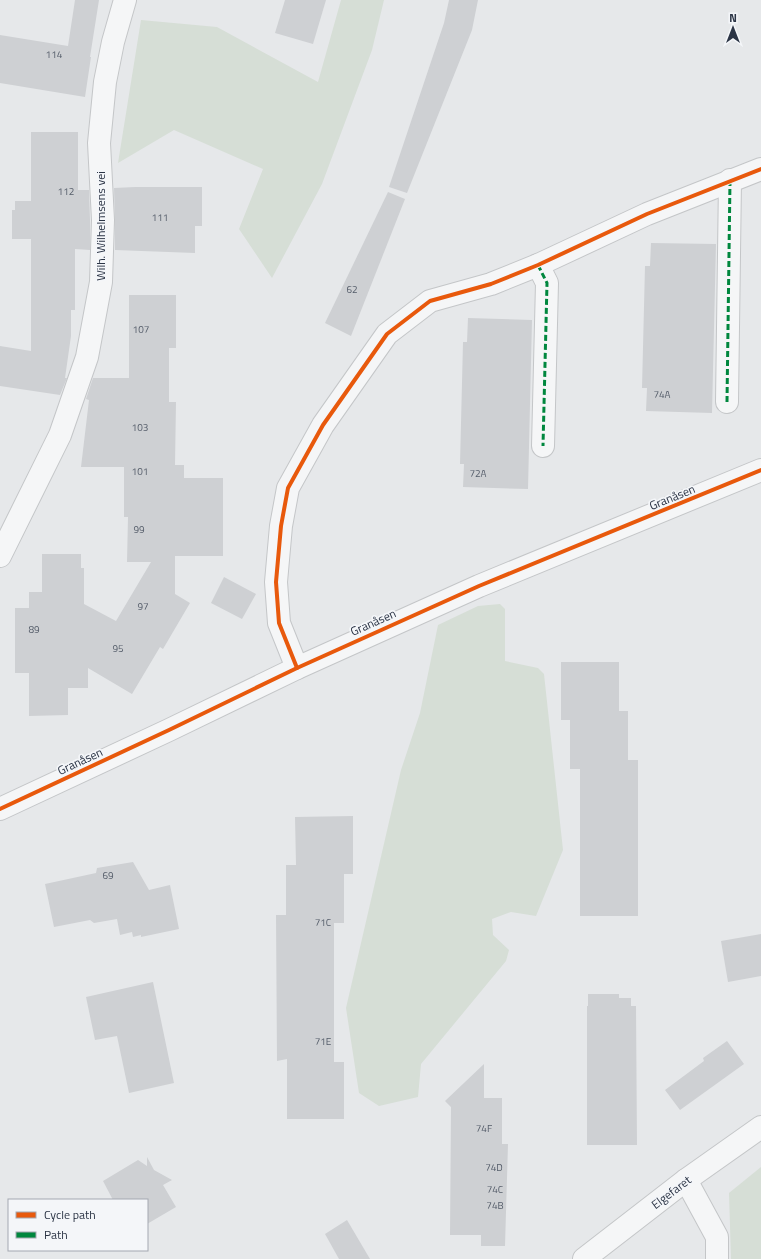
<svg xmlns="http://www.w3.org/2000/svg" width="761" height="1259" font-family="'Titillium Web',sans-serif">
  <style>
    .green { fill: #d6ded6 }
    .building { fill: #ced0d3 }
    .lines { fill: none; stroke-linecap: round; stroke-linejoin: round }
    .minor-casing { stroke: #c4c6c8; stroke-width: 24 }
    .tertiary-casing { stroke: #c4c6c8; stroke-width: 24 }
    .minor { stroke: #f5f6f7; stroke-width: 22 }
    .tertiary { stroke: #f5f6f7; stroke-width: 22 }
    .quiet { stroke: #00873e; stroke-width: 3; stroke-dasharray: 6 3; stroke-linecap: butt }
    .cycleway-casing { stroke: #f4f6f9; stroke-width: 6 }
    .cycleway { stroke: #e8590c; stroke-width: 4 }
    .labels { text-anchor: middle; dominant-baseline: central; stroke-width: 3.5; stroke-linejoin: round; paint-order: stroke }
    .number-label { font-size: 10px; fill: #545c69 }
    .street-label { font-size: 12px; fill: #2b3445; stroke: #f4f6f9 }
  </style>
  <rect width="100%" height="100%" fill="#e6e8ea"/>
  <g class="green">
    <path d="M 341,0 L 384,0 L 372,50 L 322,184 L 272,278 L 239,229 L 263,169 L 174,130 L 118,163 L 141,20 L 217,27 L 318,82 Z"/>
    <path d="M 500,604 L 505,609 L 505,661 L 538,668 L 544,674 L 563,850 L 536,916 L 511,912 L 492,919 L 493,935 L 509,950 L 506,961 L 421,1064 L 418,1097 L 379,1106 L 359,1093 L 346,1008 L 401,770 L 420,713 L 438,625 L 478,606 Z"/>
    <path d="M 761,1167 L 761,1259 L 731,1259 L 729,1193 Z"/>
  </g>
  <g class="building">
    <path d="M 75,0 L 99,0 L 90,57 L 91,57 L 85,97 L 0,83 L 0,35 L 68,46 Z"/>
    <path d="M 285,0 L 326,0 L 313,44 L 275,33 Z"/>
    <path d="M 449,0 L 478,0 L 472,30 L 407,193 L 389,187 L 444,23 Z"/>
    <path d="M 31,132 L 78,132 L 78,190 L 89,190 L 90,220 L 90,250 L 75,249 L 75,310 L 71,310 L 71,336 L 65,378 L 67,378 L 60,395 L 0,386 L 0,346 L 31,351 L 31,239 L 12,239 L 12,210 L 15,210 L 15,201 L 31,201 Z"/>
    <path d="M 135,187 L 202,187 L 202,226 L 195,226 L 195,253 L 115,250 L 115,219 L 114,188 Z"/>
    <path d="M 388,192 L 405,199 L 351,336 L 325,323 Z"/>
    <path d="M 651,243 L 716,244 L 712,413 L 646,411 L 647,388 L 642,388 L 645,266 L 650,266 Z"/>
    <path d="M 129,295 L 176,295 L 176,348 L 169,348 L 169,402 L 176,402 L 175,465 L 184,465 L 184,478 L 223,478 L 223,556 L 175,556 L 175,594 L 190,603 L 163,649 L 160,647 L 132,694 L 88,668 L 88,688 L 68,688 L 68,715 L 29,716 L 29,673 L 15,673 L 15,608 L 29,608 L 29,592 L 42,592 L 42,554 L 81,554 L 81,568 L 84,568 L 84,604 L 116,621 L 151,562 L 127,562 L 128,517 L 124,517 L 124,467 L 81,467 L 89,400 L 86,399 L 93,378 L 129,378 Z"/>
    <path d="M 468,318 L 532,320 L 528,489 L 463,487 L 464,464 L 460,464 L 463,342 L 467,342 Z"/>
    <path d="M 224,577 L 256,594 L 242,619 L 211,603 Z"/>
    <path d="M 561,662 L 619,662 L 619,711 L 628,711 L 628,760 L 638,760 L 638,916 L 580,916 L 580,769 L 570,769 L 570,720 L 561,720 Z"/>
    <path d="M 353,816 L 353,874 L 344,874 L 344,923 L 334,923 L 334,1062 L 344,1062 L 344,1119 L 287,1119 L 287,1059 L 277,1061 L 276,915 L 286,915 L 286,865 L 296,865 L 295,817 Z"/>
    <path d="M 133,862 L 149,890 L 170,885 L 179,929 L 141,937 L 141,935 L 133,937 L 132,932 L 120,935 L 117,919 L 94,923 L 90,920 L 54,927 L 45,884 L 96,873 L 97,868 Z"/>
    <path d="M 761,934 L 761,976 L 728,982 L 721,941 Z"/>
    <path d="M 153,982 L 174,1083 L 129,1093 L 117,1036 L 95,1040 L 86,997 Z"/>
    <path d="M 588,994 L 619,994 L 619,998 L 631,998 L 631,1006 L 636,1006 L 637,1145 L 587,1145 L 587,1006 L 588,1006 Z"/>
    <path d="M 727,1041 L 744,1064 L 680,1110 L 665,1090 L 704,1061 L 703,1058 Z"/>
    <path d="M 484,1064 L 484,1098 L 502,1098 L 502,1144 L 508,1144 L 505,1246 L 481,1246 L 481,1235 L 450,1235 L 451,1107 L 445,1101 Z"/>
    <path d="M 147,1157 L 154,1170 L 172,1180 L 163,1185 L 176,1207 L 147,1224 L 147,1200 L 113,1200 L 103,1181 L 138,1160 L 147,1166 Z"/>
    <path d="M 347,1220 L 370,1259 L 339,1259 L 325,1234 Z"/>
  </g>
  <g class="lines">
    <defs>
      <g id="minor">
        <path d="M 538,265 L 547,283 L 543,446"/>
        <path d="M 727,402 L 730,180"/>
        <path d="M 0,556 L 60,435 L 87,357 L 101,282 L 103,220 L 99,143 L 105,82 L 113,42 L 125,0"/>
        <path d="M 297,668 L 279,623 L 276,582 L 281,526 L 288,488 L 323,425 L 387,334 L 430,301 L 491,284 L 538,265 L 647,214 L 761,169"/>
        <path d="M 686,1180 L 717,1237 L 717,1259"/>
        <path d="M 584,1259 L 686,1180 L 761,1127"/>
      </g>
      <path id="tertiary" d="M 0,809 L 169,730 L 297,668 L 479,586 L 761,470"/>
    </defs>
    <use href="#minor" class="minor-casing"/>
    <use href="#tertiary" class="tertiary-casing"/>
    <use href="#minor" class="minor"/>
    <use href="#tertiary" class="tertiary"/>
    <g class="quiet">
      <path d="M 538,265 L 547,283 L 543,446"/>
      <path d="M 727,402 L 730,180"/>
    </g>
    <defs>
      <g id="cycleway">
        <path d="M 297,668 L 279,623 L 276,582 L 281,526 L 288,488 L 323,425 L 387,334 L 430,301 L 491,284 L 538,265 L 647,214 L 761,169"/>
        <path d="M 0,809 L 169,730 L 297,668 L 479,586 L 761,470"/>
      </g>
    </defs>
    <use href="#cycleway" class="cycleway-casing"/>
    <use href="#cycleway" class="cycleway"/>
  </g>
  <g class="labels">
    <g class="number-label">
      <text x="54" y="54">114</text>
      <text x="66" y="191">112</text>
      <text x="160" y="217">111</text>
      <text x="352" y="289">62</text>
      <text x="141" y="329">107</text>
      <text x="662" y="394">74A</text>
      <text x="140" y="427">103</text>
      <text x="140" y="471">101</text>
      <text x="478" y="473">72A</text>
      <text x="139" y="529">99</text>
      <text x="143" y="606">97</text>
      <text x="34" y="629">89</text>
      <text x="118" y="648">95</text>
      <text x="108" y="875">69</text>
      <text x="323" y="922">71C</text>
      <text x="323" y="1041">71E</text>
      <text x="484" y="1128">74F</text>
      <text x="494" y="1167">74D</text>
      <text x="495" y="1189">74C</text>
      <text x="495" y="1205">74B</text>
    </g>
    <g class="street-label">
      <text transform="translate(100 226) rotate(-90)">Wilh. Wilhelmsens vei</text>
      <text transform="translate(672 497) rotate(-22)">Granåsen</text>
      <text transform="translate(373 622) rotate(-24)">Granåsen</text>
      <text transform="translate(80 761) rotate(-25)">Granåsen</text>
      <text transform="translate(671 1192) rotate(-37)">Elgefaret</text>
    </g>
  </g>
  <rect x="8" y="1199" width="140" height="52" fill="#f4f6f9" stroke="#a4a8b1"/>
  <rect x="16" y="1212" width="20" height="6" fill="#e8590c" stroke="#a4a8b1"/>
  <text x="44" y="1219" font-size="12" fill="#2b3445">Cycle path</text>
  <rect x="16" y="1232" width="20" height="6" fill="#00873e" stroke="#a4a8b1"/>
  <text x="44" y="1239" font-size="12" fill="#2b3445">Path</text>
  <g transform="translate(733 28)" stroke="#f4f6f9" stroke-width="3" paint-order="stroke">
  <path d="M0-3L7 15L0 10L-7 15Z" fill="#2b3445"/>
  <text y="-6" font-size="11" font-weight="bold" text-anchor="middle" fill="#2b3445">N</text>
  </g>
</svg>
